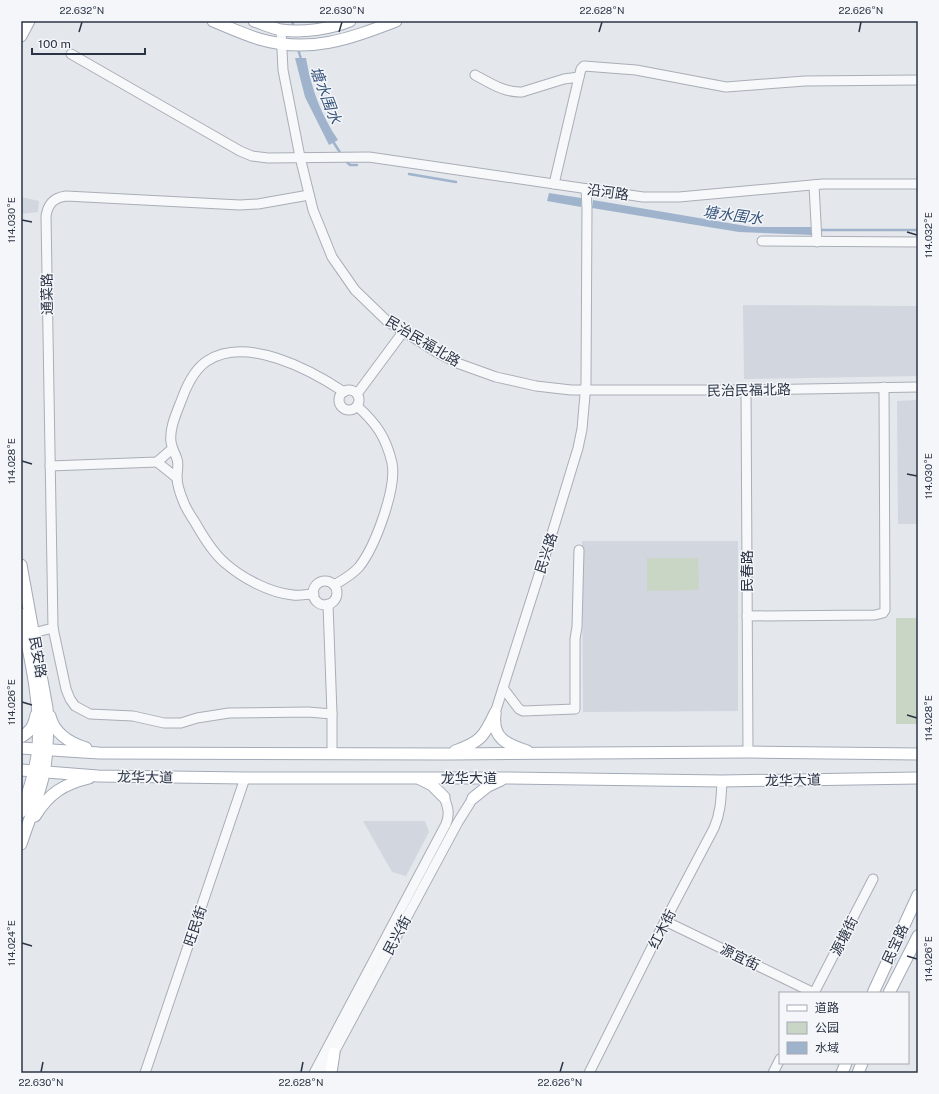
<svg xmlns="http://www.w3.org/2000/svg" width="939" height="1094" font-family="'Public Sans','Noto Sans SC',sans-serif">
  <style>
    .built { fill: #d2d6de }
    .green { fill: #c9d6c5 }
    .water { fill: #9fb4cc }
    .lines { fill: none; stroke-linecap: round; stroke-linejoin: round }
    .stream { stroke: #9fb4cc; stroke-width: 2.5 }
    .minor-casing { stroke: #a9aeb7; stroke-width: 11 }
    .major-casing { stroke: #a3abb8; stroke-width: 13 }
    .minor { stroke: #f7f8fa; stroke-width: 9 }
    .major { stroke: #fff; stroke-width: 11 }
    .ticks { fill: none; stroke: #2b3445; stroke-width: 1.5 }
    .labels { text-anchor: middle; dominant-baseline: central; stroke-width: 3; stroke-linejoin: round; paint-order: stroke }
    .street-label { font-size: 14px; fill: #2b3445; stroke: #f4f6f9 }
    .water-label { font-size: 15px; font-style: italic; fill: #34527a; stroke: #f4f6f9 }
    .neatline { fill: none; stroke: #2b3445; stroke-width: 1.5 }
    .ticks-label { font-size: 10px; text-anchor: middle; fill: #2b3445 }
  </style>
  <rect width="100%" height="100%" fill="#e4e7ec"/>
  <g class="built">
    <path d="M 21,197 L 39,201 L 38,212 L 21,214 Z"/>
    <path d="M 743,305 L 918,306 L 918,376 L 744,379 Z"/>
    <path d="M 918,400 L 918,524 L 898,524 L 897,401 Z"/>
    <path d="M 582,541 L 738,541 L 738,711 L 583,712 Z"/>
    <path d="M 363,821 L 425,821 L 429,832 L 406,876 L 392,872 Z"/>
  </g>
  <g class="green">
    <path d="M 647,558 L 698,558 L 699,590 L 647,591 Z"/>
    <rect x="896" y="618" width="22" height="106"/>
  </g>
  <g class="water">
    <path d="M 295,58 L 306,58 C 311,88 321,115 338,140 L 329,145 L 305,97 Z"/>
    <path d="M 549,193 L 581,198 L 581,207 L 547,201 Z"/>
    <path d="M 593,200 L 752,227 L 812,227 L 812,235 L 739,232 L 592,208 Z"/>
  </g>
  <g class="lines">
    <g class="stream">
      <path d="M 292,21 L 294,28"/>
      <path d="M 298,49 L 301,59"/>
      <path d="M 332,140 L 341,154"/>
      <path d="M 345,160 L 350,165 L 357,165"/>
      <path d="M 409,174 L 456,182"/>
      <path d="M 819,230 L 918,230"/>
    </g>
    <defs>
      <g id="minor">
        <path d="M 281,30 L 283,70 L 300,157 L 313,210 L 332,257 L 355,290 L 387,321 L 438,353 L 457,363 L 496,377 L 536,386 L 571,390 L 746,390 L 918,387"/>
        <path d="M 71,54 L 240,151 L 252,156 L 268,158 L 369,157 L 643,197 L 679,197 L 823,184 L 918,184"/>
        <path d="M 475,75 C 490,83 505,93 522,92 L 564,79 L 579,77"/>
        <path d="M 554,184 L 579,77 L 581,69 L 584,66 L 636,70 L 726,87 L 805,81 L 918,80"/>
        <path d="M 814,185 L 817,242"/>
        <path d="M 762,241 L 918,242"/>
        <path d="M 746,390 L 748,752"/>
        <circle cx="349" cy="400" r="10"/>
        <path d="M 357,394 L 403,332"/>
        <path d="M 157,462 L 177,478"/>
        <path d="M 50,466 L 157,462 L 172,449"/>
        <circle cx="325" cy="593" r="12"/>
        <path d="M 334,585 C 343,580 352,575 359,567 C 375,547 397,488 392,463 C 386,437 376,423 357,406"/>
        <path d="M 314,594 C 307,594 299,596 293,595 C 270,593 242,578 225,563 C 213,553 204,538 196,524 C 192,517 187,511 184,503 C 181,496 177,485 177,477 C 177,471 179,465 177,459 C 175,453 172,449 171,442 C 169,427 178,410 183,396 C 188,383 195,369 207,361 C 246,335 311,370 344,392"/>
        <path d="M 328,604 L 332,714 L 332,754"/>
        <path d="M 747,616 L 875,615 L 883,613 L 885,610 L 884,387"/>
        <path d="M 53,628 L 66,689 L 70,699 L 75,706 L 90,714 L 133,716 L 164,723 L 181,723 L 197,718 L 229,713 L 308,712 L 332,714"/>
        <path d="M 33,633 L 53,628 L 46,216 C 48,204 53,198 66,196 L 240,205 L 258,204 L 309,195"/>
        <path d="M 503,688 L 519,709 L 523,711 L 575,709 L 575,639 L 577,627 L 579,550"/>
        <path d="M 495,713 L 550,540 L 578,448 L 582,429 L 586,383 L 587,208 L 586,189"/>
        <path d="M 665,921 L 814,993 L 873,879"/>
        <path d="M 145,1073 L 245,778"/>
        <path d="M 314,1073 L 446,824 C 450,814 448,807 444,797"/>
        <path d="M 323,1073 L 458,822 L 473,798"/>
        <path d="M 589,1073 L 665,921 L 714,828 C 721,812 721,798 722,781"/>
        <path d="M 773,1073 L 780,1059"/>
      </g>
      <g id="major">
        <path d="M 213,21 C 228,27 243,34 259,39 C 310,54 349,39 396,21"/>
        <path d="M 254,21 C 263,24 272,28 281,30 C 303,33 330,29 350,21"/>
        <path d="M 21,36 L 29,21"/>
        <path d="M 21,565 L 47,708 C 48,729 48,752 44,773 C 39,797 29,820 21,844"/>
        <path d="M 21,614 C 30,657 41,703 38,747 C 36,770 29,791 21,812"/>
        <path d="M 495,714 C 492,739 507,744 527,751"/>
        <path d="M 50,716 C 54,733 70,743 86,748"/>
        <path d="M 21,737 C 30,732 34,726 36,715"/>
        <path d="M 21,748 L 99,753 L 448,754 L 748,752 L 918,754"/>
        <path d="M 455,751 C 480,742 484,737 495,713"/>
        <path d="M 21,770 L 98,776 L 245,778 L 509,778 L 722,781 L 918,778"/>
        <path d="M 420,779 L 432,785 L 444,797"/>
        <path d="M 473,798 L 488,786 L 501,780"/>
        <path d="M 35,816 C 49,793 64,784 89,778"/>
        <path d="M 873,993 L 918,895"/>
        <path d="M 889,993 L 918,936"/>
        <path d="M 331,1073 L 334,1053"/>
        <path d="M 842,1073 L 846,1063"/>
        <path d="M 858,1073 L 862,1063"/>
      </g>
    </defs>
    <use href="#minor" class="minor-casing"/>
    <use href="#major" class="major-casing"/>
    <use href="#minor" class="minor"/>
    <use href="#major" class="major"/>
  </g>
  <path class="ticks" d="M 79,32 L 82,22M 339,32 L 342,22M 599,32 L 602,22M 859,32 L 861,22M 22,220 L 32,222M 907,232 L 917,235M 22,461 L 32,464M 907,474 L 917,476M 22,702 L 32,705M 907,715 L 917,718M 22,943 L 32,946M 907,956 L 917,959M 41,1072 L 43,1062M 301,1072 L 303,1062M 560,1072 L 563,1062"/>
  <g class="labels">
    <g class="street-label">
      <text transform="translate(608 192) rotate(8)">沿河路</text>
      <text transform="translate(47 294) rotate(-91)">通菜路</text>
      <text transform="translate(423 341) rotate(31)">民治民福北路</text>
      <text transform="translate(749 390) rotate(-1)">民治民福北路</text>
      <text transform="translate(546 553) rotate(-72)">民兴路</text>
      <text transform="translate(747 571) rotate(-90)">民春路</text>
      <text transform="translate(38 657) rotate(80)">民安路</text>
      <text transform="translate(145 777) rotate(1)">龙华大道</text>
      <text x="469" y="778">龙华大道</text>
      <text transform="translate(793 780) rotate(-1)">龙华大道</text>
      <text transform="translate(195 926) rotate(-71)">旺民街</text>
      <text transform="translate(662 929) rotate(-63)">红木街</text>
      <text transform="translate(397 935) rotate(-62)">民兴街</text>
      <text transform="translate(844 936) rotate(-63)">源塘街</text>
      <text transform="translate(895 944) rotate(-65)">民宝路</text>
      <text transform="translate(740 957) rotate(26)">源宜街</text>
    </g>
    <g class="water-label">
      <text transform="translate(326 95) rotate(69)">塘水围水</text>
      <text transform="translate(733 215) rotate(7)">塘水围水</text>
    </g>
  </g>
  <rect width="939" height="1094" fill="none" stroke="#f4f6f9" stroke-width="44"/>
  <rect x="779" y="992" width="130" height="72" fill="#f4f6f9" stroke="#a4a8b1"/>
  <rect x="787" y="1005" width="20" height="6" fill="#ffffff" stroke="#a4a8b1"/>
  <text x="815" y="1012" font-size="12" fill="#2b3445">道路</text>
  <rect x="787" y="1022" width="20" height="12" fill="#c9d6c5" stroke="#a4a8b1"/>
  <text x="815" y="1032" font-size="12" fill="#2b3445">公园</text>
  <rect x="787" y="1042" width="20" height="12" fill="#9fb4cc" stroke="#a4a8b1"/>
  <text x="815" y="1052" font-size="12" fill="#2b3445">水域</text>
  <path d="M32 48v6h113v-6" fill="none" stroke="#2b3445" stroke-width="2"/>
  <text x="38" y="48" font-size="12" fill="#2b3445" stroke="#f4f6f9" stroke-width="3" paint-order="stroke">100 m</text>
  <rect x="22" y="22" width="895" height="1050" class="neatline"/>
  <g class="ticks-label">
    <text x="82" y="14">22.632°N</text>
    <text x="342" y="14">22.630°N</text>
    <text x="602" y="14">22.628°N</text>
    <text x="861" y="14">22.626°N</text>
    <text transform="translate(11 220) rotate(-90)" y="4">114.030°E</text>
    <text transform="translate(928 235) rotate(-90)" y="4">114.032°E</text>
    <text transform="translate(11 461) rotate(-90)" y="4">114.028°E</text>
    <text transform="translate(928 476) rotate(-90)" y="4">114.030°E</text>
    <text transform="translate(11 702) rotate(-90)" y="4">114.026°E</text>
    <text transform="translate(928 718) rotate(-90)" y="4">114.028°E</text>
    <text transform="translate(11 943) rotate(-90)" y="4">114.024°E</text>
    <text transform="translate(928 959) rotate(-90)" y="4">114.026°E</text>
    <text x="41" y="1086">22.630°N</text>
    <text x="301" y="1086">22.628°N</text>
    <text x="560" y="1086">22.626°N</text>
  </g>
</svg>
